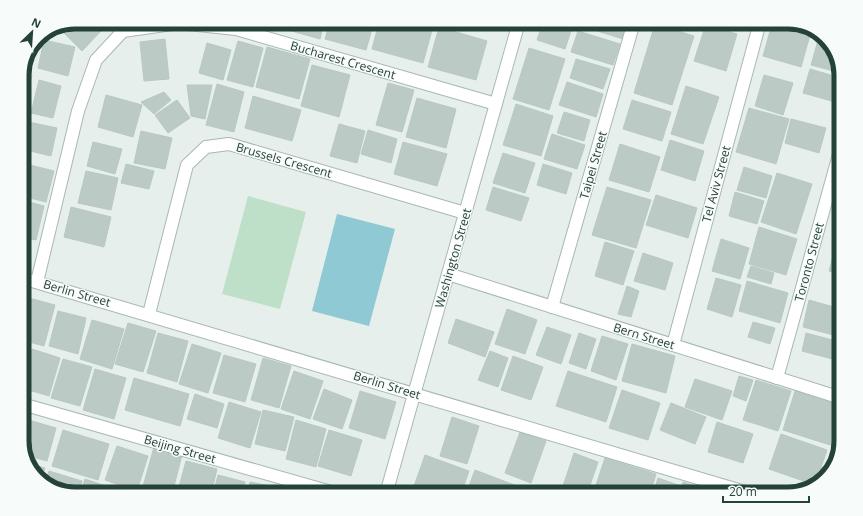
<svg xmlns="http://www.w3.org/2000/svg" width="863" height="516" font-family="'Open Sans',sans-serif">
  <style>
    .green { fill: #bfe0c8 }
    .water { fill: #8ec9d4 }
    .building { fill: #bbcac4; stroke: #b8c9c2 }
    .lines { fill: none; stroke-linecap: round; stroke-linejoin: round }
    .street-casing { stroke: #a8b8b2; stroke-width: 14 }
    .street { stroke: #fff; stroke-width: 12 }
    .labels { text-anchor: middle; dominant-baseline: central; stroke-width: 3; stroke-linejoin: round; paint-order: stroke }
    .street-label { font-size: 12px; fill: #24423a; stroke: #f7fbf9 }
    .rim { fill: none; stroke: #24423a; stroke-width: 5 }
  </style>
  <rect width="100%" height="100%" fill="#e6efeb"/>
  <path class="green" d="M 248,196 L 306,212 L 280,309 L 222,294 Z"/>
  <path class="water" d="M 337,214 L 395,229 L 369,326 L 312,311 Z"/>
  <g class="building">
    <path d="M 75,22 L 94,22 L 102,30 L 82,51 L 59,28 Z"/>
    <path d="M 275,22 L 324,22 L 320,39 L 274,26 Z"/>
    <path d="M 330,22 L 374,22 L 366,50 L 325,39 Z"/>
    <path d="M 379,22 L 403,22 L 432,30 L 423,63 L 372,49 Z"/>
    <path d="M 467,22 L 488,22 L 486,27 Z"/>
    <path d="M 543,22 L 574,22 L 565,49 L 537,40 Z"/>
    <path d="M 579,22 L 628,22 L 623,39 L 578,25 Z"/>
    <path d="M 661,22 L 695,22 L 692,31 Z"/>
    <path d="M 710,22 L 740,22 L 737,31 Z"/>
    <path d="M 655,24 L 694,36 L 672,105 L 634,93 Z"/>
    <path d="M 706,24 L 737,34 L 726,71 L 694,61 Z"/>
    <path d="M 772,24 L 810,35 L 801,67 L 763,56 Z"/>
    <path d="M 439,27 L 487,41 L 476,80 L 428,67 Z"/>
    <path d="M 578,31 L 620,44 L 613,65 L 571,52 Z"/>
    <path d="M 819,37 L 823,38 L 834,48 L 841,73 L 811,65 Z"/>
    <path d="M 165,39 L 169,79 L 144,81 L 140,42 Z"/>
    <path d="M 44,40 L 75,47 L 68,76 L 38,68 Z"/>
    <path d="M 238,41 L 263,48 L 253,87 L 227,80 Z"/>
    <path d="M 207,43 L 231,50 L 223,80 L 199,73 Z"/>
    <path d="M 34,45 L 29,69 L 24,67 Z"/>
    <path d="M 267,47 L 310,59 L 299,99 L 256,87 Z"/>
    <path d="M 529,48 L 565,59 L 549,110 L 513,99 Z"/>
    <path d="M 576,59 L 610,69 L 603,89 L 570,78 Z"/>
    <path d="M 312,65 L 350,75 L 339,117 L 301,106 Z"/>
    <path d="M 810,69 L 841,78 L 841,83 L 835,102 L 803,93 Z"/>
    <path d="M 22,73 L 32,75 L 24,110 L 22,110 Z"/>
    <path d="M 764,75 L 793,83 L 783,115 L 755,106 Z"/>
    <path d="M 39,80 L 61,86 L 53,118 L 31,113 Z"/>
    <path d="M 567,82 L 603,94 L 596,117 L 559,105 Z"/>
    <path d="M 388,83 L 414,90 L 402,132 L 376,125 Z"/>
    <path d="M 217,84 L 244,92 L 234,132 L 206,125 Z"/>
    <path d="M 187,85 L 212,85 L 205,119 L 191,116 Z"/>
    <path d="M 686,86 L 719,97 L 703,144 L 671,134 Z"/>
    <path d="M 164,92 L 171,100 L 154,114 L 141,102 Z"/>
    <path d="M 106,95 L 142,105 L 133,137 L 98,127 Z"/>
    <path d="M 253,96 L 301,110 L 292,141 L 245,128 Z"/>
    <path d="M 417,98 L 456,109 L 446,148 L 406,137 Z"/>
    <path d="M 177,100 L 190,118 L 168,133 L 155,115 Z"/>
    <path d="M 632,100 L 671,112 L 662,141 L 623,129 Z"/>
    <path d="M 516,104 L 553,116 L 541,156 L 503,145 Z"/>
    <path d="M 749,108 L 789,119 L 776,164 L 736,152 Z"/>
    <path d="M 564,112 L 590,120 L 584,141 L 557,133 Z"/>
    <path d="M 791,119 L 826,128 L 819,153 L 785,143 Z"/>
    <path d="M 24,121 L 57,128 L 51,156 L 22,149 L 22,131 Z"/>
    <path d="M 339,124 L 365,131 L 357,163 L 330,156 Z"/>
    <path d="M 368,130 L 397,139 L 391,163 L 361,154 Z"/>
    <path d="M 141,131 L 172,138 L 165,169 L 134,163 Z"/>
    <path d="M 552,134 L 585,145 L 577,169 L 544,159 Z"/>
    <path d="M 670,140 L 704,151 L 695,181 L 661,170 Z"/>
    <path d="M 93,142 L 122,149 L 115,174 L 87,166 Z"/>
    <path d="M 403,142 L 447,154 L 437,186 L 394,174 Z"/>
    <path d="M 620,144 L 660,157 L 649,192 L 609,180 Z"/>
    <path d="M 503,153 L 535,163 L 525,193 L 493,183 Z"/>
    <path d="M 22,163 L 54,171 L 46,202 L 22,196 Z"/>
    <path d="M 126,164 L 154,171 L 149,189 L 121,183 Z"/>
    <path d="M 543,164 L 572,173 L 566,194 L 537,185 Z"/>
    <path d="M 744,167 L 772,176 L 766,198 L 737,190 Z"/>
    <path d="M 86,171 L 118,178 L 111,210 L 78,203 Z"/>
    <path d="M 777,173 L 812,184 L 796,234 L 761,222 Z"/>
    <path d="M 493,187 L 529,198 L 521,221 L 486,210 Z"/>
    <path d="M 607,187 L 651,200 L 636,248 L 592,235 Z"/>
    <path d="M 735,192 L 764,201 L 757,224 L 729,216 Z"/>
    <path d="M 656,195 L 697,208 L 688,238 L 646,225 Z"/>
    <path d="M 22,200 L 44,206 L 36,240 L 22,237 Z"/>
    <path d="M 841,204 L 841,219 L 837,218 Z"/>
    <path d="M 71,207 L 111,217 L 104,247 L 64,237 Z"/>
    <path d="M 759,227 L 797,239 L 786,275 L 749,264 Z"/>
    <path d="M 721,239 L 749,248 L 740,279 L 712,271 Z"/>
    <path d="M 605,242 L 634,251 L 623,285 L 595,276 Z"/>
    <path d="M 836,244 L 841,245 L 841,274 L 829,271 Z"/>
    <path d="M 643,253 L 673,263 L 665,290 L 634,281 Z"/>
    <path d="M 751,266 L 774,273 L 771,284 L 747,277 Z"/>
    <path d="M 716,278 L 741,285 L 732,317 L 707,309 Z"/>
    <path d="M 747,281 L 788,293 L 780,323 L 739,311 Z"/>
    <path d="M 627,286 L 639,291 L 631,317 L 618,314 Z"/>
    <path d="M 22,292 L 25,292 L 22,305 Z"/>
    <path d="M 29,298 L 55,305 L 44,346 L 22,340 L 22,325 Z"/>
    <path d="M 809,300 L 841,309 L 841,337 L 803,327 Z"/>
    <path d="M 507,309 L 537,320 L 525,354 L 495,344 Z"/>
    <path d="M 58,311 L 86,318 L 78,354 L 49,346 Z"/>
    <path d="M 456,319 L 494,332 L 485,357 L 448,343 Z"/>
    <path d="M 92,320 L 124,329 L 112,369 L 80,359 Z"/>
    <path d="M 753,322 L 775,328 L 770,344 L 748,337 Z"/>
    <path d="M 128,323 L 156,331 L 143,372 L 115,364 Z"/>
    <path d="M 547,327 L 571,335 L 561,364 L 536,355 Z"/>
    <path d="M 158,333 L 188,341 L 177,382 L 147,373 Z"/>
    <path d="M 579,333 L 596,339 L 586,369 L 569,363 Z"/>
    <path d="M 806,333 L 840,342 L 836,360 L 802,351 Z"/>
    <path d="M 602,336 L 628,344 L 616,380 L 591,371 Z"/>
    <path d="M 22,344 L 29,346 L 22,372 Z"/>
    <path d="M 192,344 L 221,353 L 208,393 L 179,384 Z"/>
    <path d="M 632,344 L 675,356 L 666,393 L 622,381 Z"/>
    <path d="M 32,349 L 60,358 L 49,396 L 22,388 L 22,383 Z"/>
    <path d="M 490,351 L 508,358 L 498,387 L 478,380 Z"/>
    <path d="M 224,355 L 256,364 L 245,402 L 213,393 Z"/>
    <path d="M 513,356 L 543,367 L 531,400 L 501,390 Z"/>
    <path d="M 263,358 L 291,366 L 279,408 L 251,400 Z"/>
    <path d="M 63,359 L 92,367 L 80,406 L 51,398 Z"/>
    <path d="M 95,369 L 126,378 L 114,419 L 83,410 Z"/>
    <path d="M 294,371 L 323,381 L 310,419 L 281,409 Z"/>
    <path d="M 568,371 L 617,387 L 606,422 L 556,406 Z"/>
    <path d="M 739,376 L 753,380 L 746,401 L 733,396 Z"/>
    <path d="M 134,378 L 189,394 L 180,426 L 125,410 Z"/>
    <path d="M 695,379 L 732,391 L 722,420 L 685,407 Z"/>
    <path d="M 756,380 L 791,391 L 778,431 L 743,420 Z"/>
    <path d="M 324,389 L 352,400 L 342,429 L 313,419 Z"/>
    <path d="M 622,390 L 660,403 L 648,440 L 609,428 Z"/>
    <path d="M 360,391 L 396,402 L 385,439 L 349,428 Z"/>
    <path d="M 795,391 L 841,406 L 841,410 L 830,445 L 783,430 Z"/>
    <path d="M 195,394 L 224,404 L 217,428 L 187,419 Z"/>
    <path d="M 229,402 L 261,412 L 250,448 L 218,438 Z"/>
    <path d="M 671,403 L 706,417 L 695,444 L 660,430 Z"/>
    <path d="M 263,410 L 294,417 L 285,451 L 255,444 Z"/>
    <path d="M 452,417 L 479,426 L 467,464 L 440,456 Z"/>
    <path d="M 22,418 L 56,428 L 47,461 L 25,455 L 22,444 Z"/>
    <path d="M 296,420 L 326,429 L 316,467 L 286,459 Z"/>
    <path d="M 717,422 L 753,434 L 743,463 L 708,452 Z"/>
    <path d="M 63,430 L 109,444 L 98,480 L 52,466 Z"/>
    <path d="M 329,430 L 362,440 L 351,476 L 318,466 Z"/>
    <path d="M 520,432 L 546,441 L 531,483 L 505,473 Z"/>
    <path d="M 781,434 L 827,450 L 815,485 L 769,469 Z"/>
    <path d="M 117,446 L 148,456 L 137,491 L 105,480 Z"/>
    <path d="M 154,447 L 182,455 L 172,494 L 156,494 L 142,490 Z"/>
    <path d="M 831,450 L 838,452 L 834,468 L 823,479 Z"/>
    <path d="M 574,453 L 598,462 L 587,494 L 567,494 L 561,492 Z"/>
    <path d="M 425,455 L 469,471 L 461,494 L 417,494 L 412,492 Z"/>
    <path d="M 605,458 L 656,474 L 650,494 L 593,494 Z"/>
    <path d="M 186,461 L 217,469 L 211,494 L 177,494 Z"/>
    <path d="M 28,463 L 45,468 L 41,480 L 29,468 Z"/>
    <path d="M 475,470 L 517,486 L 514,494 L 466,494 Z"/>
    <path d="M 49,471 L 82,481 L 78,494 L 75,494 L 48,487 L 45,483 Z"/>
    <path d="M 218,475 L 245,482 L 242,494 L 213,494 Z"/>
    <path d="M 658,478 L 681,486 L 679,494 L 653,494 Z"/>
    <path d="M 85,479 L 112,488 L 110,494 L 80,494 Z"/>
    <path d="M 250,482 L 279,488 L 278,494 L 248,494 Z"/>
    <path d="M 683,482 L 711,491 L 710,494 L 680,494 Z"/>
    <path d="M 287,486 L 316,494 L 284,494 Z"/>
    <path d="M 522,486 L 547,494 L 520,494 Z"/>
    <path d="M 115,487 L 139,494 L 113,494 Z"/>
    <path d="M 715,491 L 725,494 L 715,494 Z"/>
  </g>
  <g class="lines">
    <defs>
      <g id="street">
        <path d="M 448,274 L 841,398"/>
        <path d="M 22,278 L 752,494"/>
        <path d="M 37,282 L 78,111 L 96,60 L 123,31 L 179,23 L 236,29 L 496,104"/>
        <path d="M 552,307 L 634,22"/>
        <path d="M 149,314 L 187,165 L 206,147 L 229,144 L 465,213"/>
        <path d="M 673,345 L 760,22"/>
        <path d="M 777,378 L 841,147"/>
        <path d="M 22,404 L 338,494"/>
        <path d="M 386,494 L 519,22"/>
      </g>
    </defs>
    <use href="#street" class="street-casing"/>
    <use href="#street" class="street"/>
  </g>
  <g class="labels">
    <g class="street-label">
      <text transform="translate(343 60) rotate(16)">Bucharest Crescent</text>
      <text transform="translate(284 160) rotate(16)">Brussels Crescent</text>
      <text transform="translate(593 165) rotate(-74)">Taipei Street</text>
      <text transform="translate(716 184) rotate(-75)">Tel Aviv Street</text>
      <text transform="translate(453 258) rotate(-74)">Washington Street</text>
      <text transform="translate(809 262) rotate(-75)">Toronto Street</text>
      <text transform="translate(77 293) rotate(16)">Berlin Street</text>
      <text transform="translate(644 336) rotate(17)">Bern Street</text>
      <text transform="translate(387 385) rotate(17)">Berlin Street</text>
      <text transform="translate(180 449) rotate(16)">Beijing Street</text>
    </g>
  </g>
  <path d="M0 0H863V516H0ZM75 29H788A46 46 0 0 1 834 75V441A46 46 0 0 1 788 487H75A46 46 0 0 1 29 441V75A46 46 0 0 1 75 29Z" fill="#f7fbf9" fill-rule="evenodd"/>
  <path class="rim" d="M75 29H788A46 46 0 0 1 834 75V441A46 46 0 0 1 788 487H75A46 46 0 0 1 29 441V75A46 46 0 0 1 75 29Z"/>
  <g transform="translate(32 32) rotate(25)" stroke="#f7fbf9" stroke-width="3" paint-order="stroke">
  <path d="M0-3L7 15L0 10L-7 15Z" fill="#24423a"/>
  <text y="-6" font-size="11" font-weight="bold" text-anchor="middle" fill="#24423a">N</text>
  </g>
  <path d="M723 496v6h86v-6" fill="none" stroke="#24423a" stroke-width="2"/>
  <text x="729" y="496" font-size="12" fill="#24423a" stroke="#f7fbf9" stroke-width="3" paint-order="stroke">20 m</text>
</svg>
